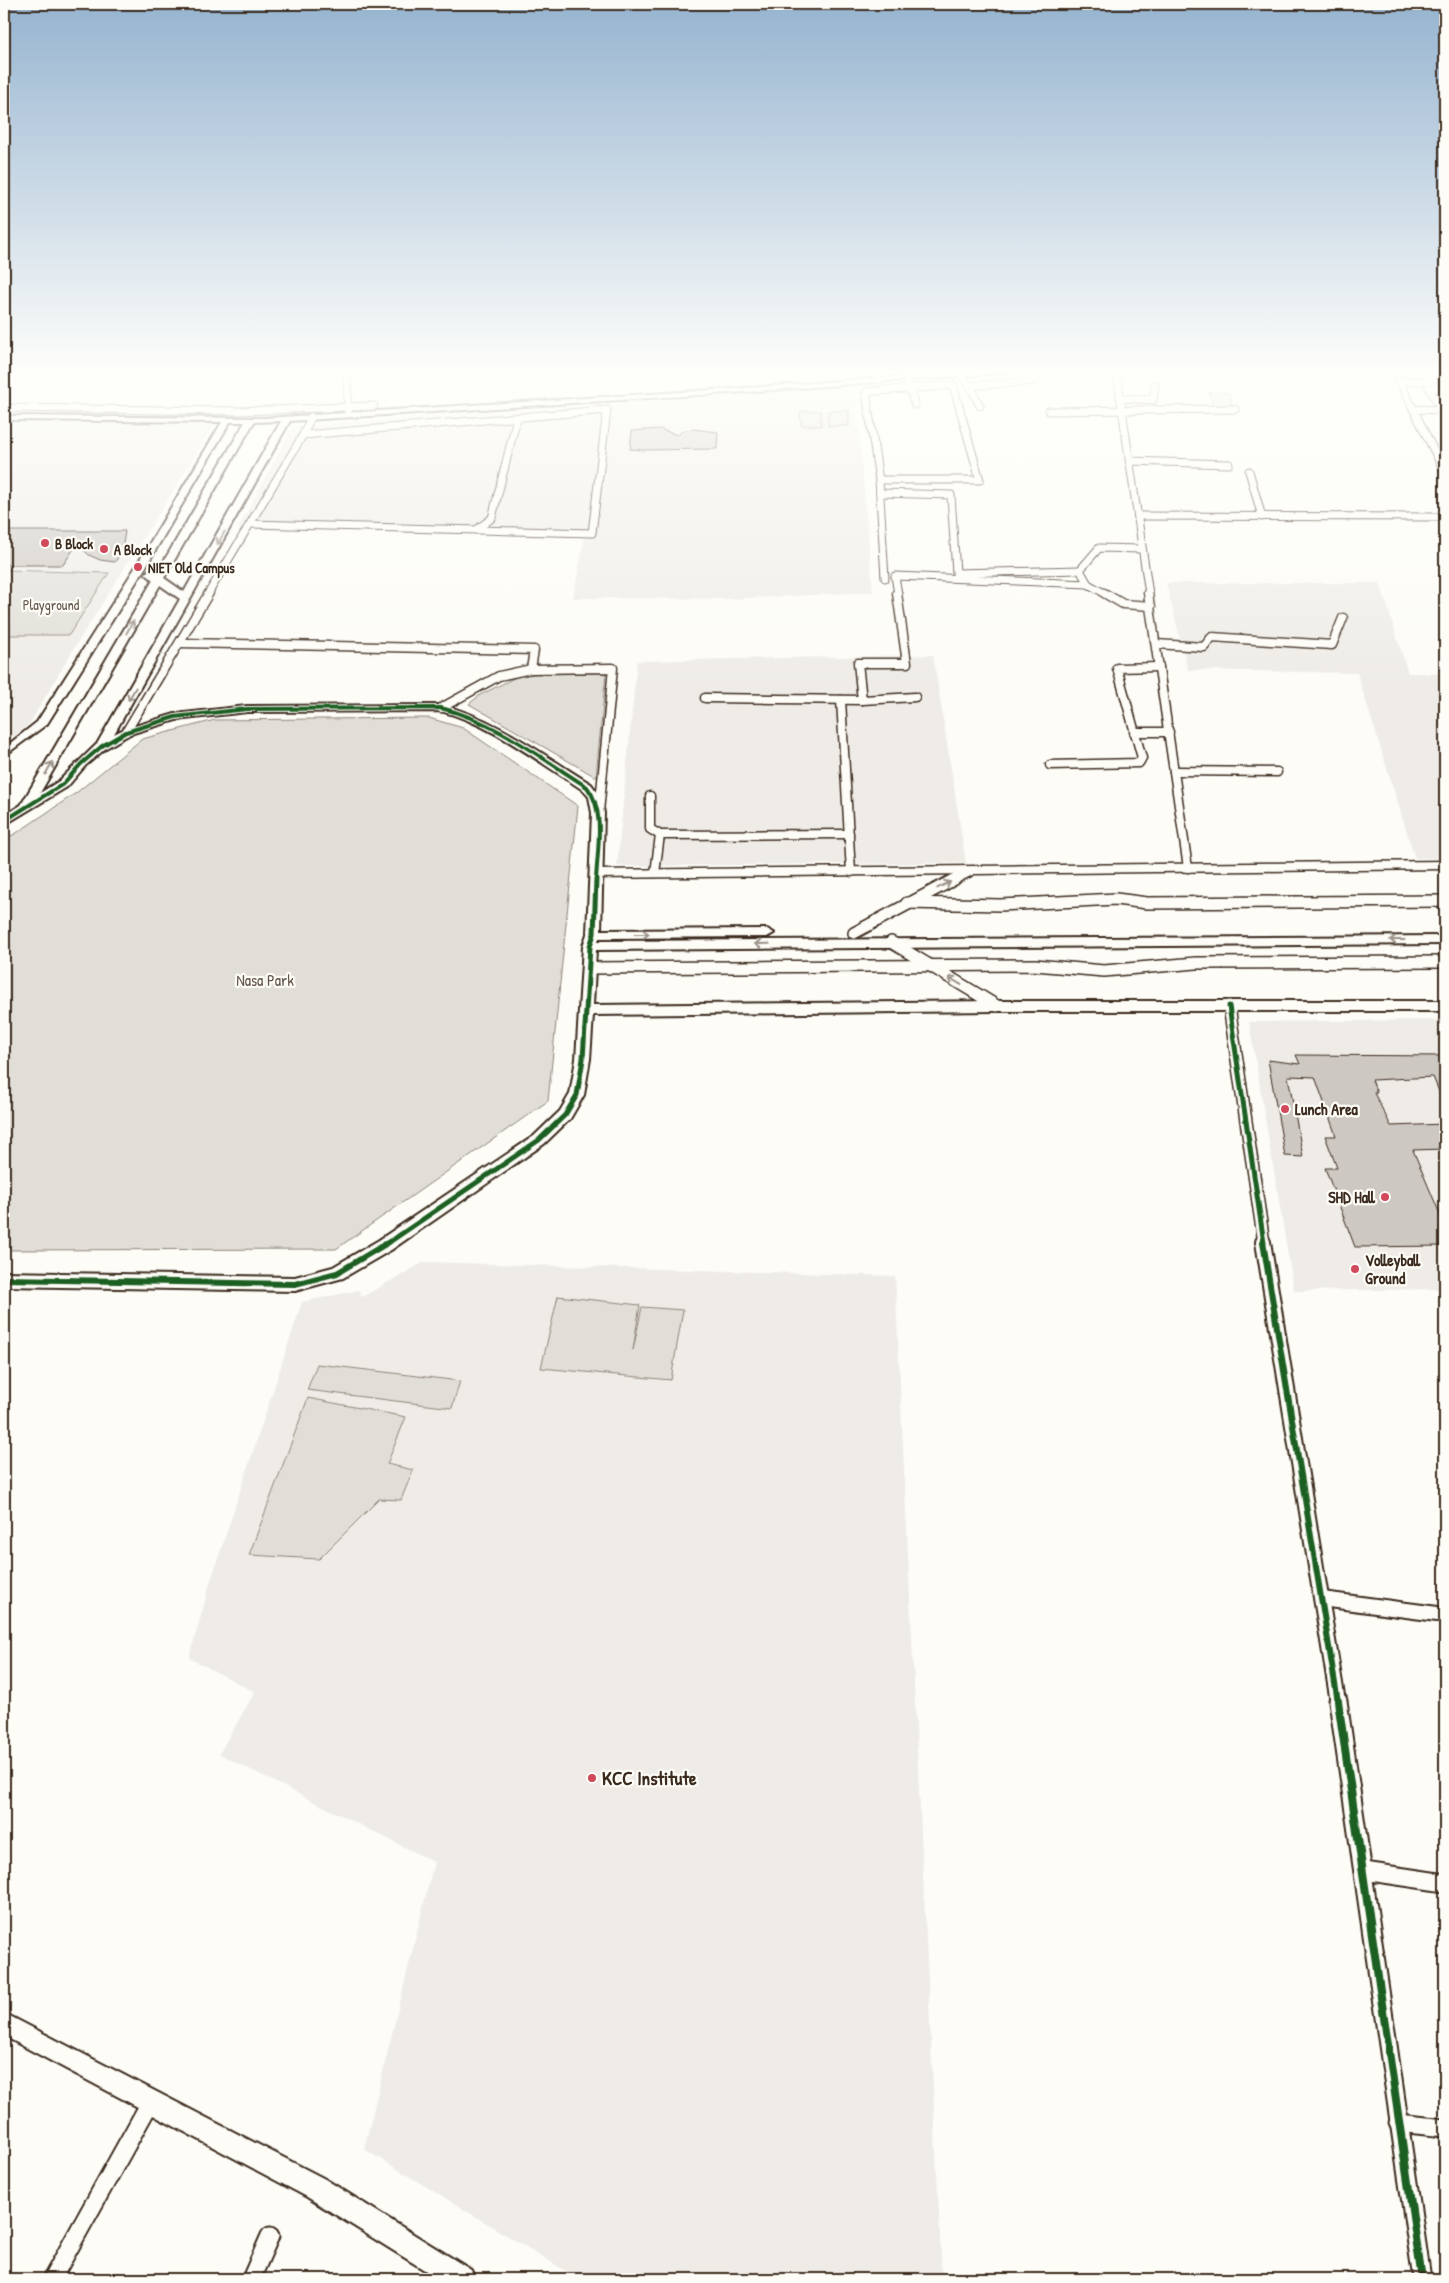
<svg xmlns="http://www.w3.org/2000/svg" width="1449" height="2283" font-family="'Patrick Hand',sans-serif">
  <style>
    .built { fill: #efece7 }
    .green { fill: #e1ded7; stroke: #8e847a }
    .building { fill: #cdc8c2; stroke: #3b2a1e }
    .lines { fill: none; stroke-linecap: round; stroke-linejoin: round }
    .street-far4-casing { stroke: #3b2a1e; stroke-width: 9 }
    .street-far3-casing { stroke: #3b2a1e; stroke-width: 11 }
    .street-far2-casing { stroke: #3b2a1e; stroke-width: 14 }
    .street-far1-casing { stroke: #3b2a1e; stroke-width: 18 }
    .street-casing { stroke: #3b2a1e; stroke-width: 21 }
    .secondary-casing { stroke: #3b2a1e; stroke-width: 4 }
    .street-far4 { stroke: #fdfcf7; stroke-width: 7 }
    .street-far3 { stroke: #fdfcf7; stroke-width: 8 }
    .street-far2 { stroke: #fdfcf7; stroke-width: 11 }
    .street-far1 { stroke: #fdfcf7; stroke-width: 14 }
    .street { stroke: #fdfcf7; stroke-width: 17 }
    .secondary { fill: #fdfcf7; fill-rule: evenodd }
    .cycleway-far3-casing { stroke: #fdfcf7; stroke-width: 6 }
    .cycleway-far2-casing { stroke: #fdfcf7; stroke-width: 8 }
    .cycleway-far1-casing { stroke: #fdfcf7; stroke-width: 9 }
    .cycleway-casing { stroke: #fdfcf7; stroke-width: 11 }
    .cycleway-far3 { stroke: #1b5e20; stroke-width: 4 }
    .cycleway-far2 { stroke: #1b5e20; stroke-width: 5 }
    .cycleway-far1 { stroke: #1b5e20; stroke-width: 6 }
    .cycleway { stroke: #1b5e20; stroke-width: 8 }
    .oneway { stroke: #9c938a }
    .poi-dot { fill: #d1495b; stroke: #fdfcf7; stroke-width: 2 }
    .labels { text-anchor: middle; dominant-baseline: central; stroke-width: 4.5; stroke-linejoin: round; paint-order: stroke }
    .far-poi-label { font-size: 14px; font-weight: bold; fill: #3b2a1e; stroke: #fdfcf7; text-anchor: start }
    .far-park-label { font-size: 14px; fill: #64574c; stroke: #fdfcf7 }
    .park-label { font-size: 16px; fill: #64574c; stroke: #fdfcf7 }
    .poi-label { font-size: 16px; font-weight: bold; fill: #3b2a1e; stroke: #fdfcf7; text-anchor: start }
    .near-poi-label { font-size: 19px; font-weight: bold; fill: #3b2a1e; stroke: #fdfcf7; text-anchor: start }
  </style>
  <rect width="100%" height="100%" fill="#fdfcf7"/>
  <filter id="ink" filterUnits="userSpaceOnUse"><feTurbulence type="fractalNoise" baseFrequency=".02" numOctaves="2"/><feDisplacementMap in="SourceGraphic" scale="10" xChannelSelector="R" yChannelSelector="G"/><feConvolveMatrix kernelMatrix="1 2 1 2 8 2 1 2 1" color-interpolation-filters="sRGB"/></filter>
  <g filter="url(#ink)">
    <g class="built">
      <path d="M 855,387 L 873,592 L 730,599 L 573,598 L 586,531 L 238,528 L 293,426 Z"/>
      <path d="M 4,423 L 215,424 L 71,653 L 30,723 L 4,745 Z"/>
      <path d="M 1166,583 L 1380,583 L 1408,673 L 1445,674 L 1445,858 L 1415,858 L 1357,673 L 1188,670 Z"/>
      <path d="M 933,655 L 966,863 L 617,866 L 637,661 Z"/>
      <path d="M 1445,1020 L 1445,1289 L 1294,1291 L 1249,1022 Z"/>
      <path d="M 424,1262 L 895,1276 L 942,2279 L 579,2279 L 364,2149 L 434,1862 L 219,1754 L 255,1692 L 189,1658 L 211,1580 L 302,1302 L 359,1290 L 362,1297 Z"/>
    </g>
    <g class="green">
      <path d="M 1209,392 L 1229,393 L 1233,407 L 1213,406 Z"/>
      <path d="M 800,411 L 821,411 L 821,426 L 801,425 Z"/>
      <rect x="828" y="411" width="21" height="15"/>
      <path d="M 4,570 L 109,573 L 69,635 L 4,635 Z"/>
      <path d="M 526,672 L 606,673 L 596,777 L 469,704 L 480,695 Z"/>
      <path d="M 429,718 L 463,728 L 578,806 L 548,1101 L 336,1249 L 4,1250 L 4,839 L 15,834 L 76,793 L 142,739 L 215,720 Z"/>
      <path d="M 558,1296 L 640,1305 L 633,1350 L 642,1307 L 683,1310 L 671,1380 L 541,1368 Z"/>
      <path d="M 317,1364 L 460,1381 L 452,1408 L 307,1390 Z"/>
      <path d="M 308,1398 L 406,1417 L 387,1464 L 413,1470 L 401,1500 L 379,1499 L 319,1559 L 249,1555 Z"/>
    </g>
    <g class="building">
      <path d="M 659,429 L 678,435 L 682,431 L 692,429 L 718,432 L 717,449 L 644,450 L 630,449 L 632,431 Z"/>
      <path d="M 4,531 L 125,531 L 122,551 L 115,562 L 100,560 L 89,555 L 77,544 L 63,565 L 4,565 Z"/>
      <path d="M 1296,1055 L 1445,1056 L 1445,1106 L 1433,1077 L 1372,1080 L 1377,1093 L 1374,1093 L 1391,1126 L 1445,1124 L 1445,1149 L 1413,1150 L 1445,1226 L 1445,1246 L 1355,1247 L 1325,1168 L 1337,1168 L 1325,1136 L 1336,1136 L 1315,1077 L 1288,1076 L 1303,1157 L 1285,1156 L 1268,1060 L 1300,1064 Z"/>
    </g>
    <g class="lines">
      <defs>
        <g id="street-far4">
          <path d="M 347,368 L 348,413"/>
          <path d="M 871,368 L 879,380"/>
          <path d="M 1116,368 L 1149,594"/>
          <path d="M 1393,368 L 1445,473"/>
          <path d="M 960,374 L 970,386 L 980,406"/>
          <path d="M 1400,381 L 1433,381 L 1424,368"/>
          <path d="M 907,382 L 915,405"/>
          <path d="M 953,385 L 980,480 L 879,480 L 866,392 Z"/>
          <path d="M 970,386 L 1035,381"/>
          <path d="M 1445,388 L 1429,388 L 1445,416"/>
          <path d="M 1120,398 L 1153,400 L 1155,385"/>
          <path d="M 4,408 L 238,411 L 374,406"/>
          <path d="M 1414,409 L 1442,410"/>
          <path d="M 1049,411 L 1235,409"/>
          <path d="M 1129,461 L 1229,464"/>
          <path d="M 1249,471 L 1262,517"/>
          <path d="M 879,480 L 885,578"/>
          <path d="M 880,493 L 951,495 L 956,573 L 1080,570"/>
          <path d="M 1138,516 L 1445,517"/>
          <path d="M 251,524 L 592,533 L 607,410 L 303,435"/>
          <path d="M 476,530 L 492,518 L 517,418"/>
          <path d="M 208,594 L 303,435 L 311,417"/>
          <path d="M 898,594 L 895,576 L 1088,584"/>
          <path d="M 1106,594 L 1088,584 L 1080,570 L 1099,548 L 1142,549"/>
        </g>
        <g id="street-far3">
          <path d="M 1104,593 L 1123,604 L 1151,606"/>
          <path d="M 1148,593 L 1188,868"/>
          <path d="M 180,643 L 534,650 L 531,669"/>
          <path d="M 1156,644 L 1204,647 L 1212,637 L 1332,645 L 1343,618"/>
          <path d="M 705,698 L 862,700 L 858,663 L 907,663 L 897,593"/>
          <path d="M 841,700 L 851,872"/>
          <path d="M 862,700 L 915,697"/>
          <path d="M 441,708 L 499,676 L 531,669 L 613,668 L 599,812"/>
          <path d="M 126,732 L 209,593"/>
          <path d="M 1134,732 L 1169,732"/>
          <path d="M 1050,765 L 1139,763 L 1142,758 L 1117,668 L 1159,667"/>
          <path d="M 1174,771 L 1277,772"/>
          <path d="M 650,796 L 650,829 L 660,835 L 655,873"/>
          <path d="M 660,835 L 849,834"/>
          <path d="M 594,874 L 1445,865"/>
          <path d="M 952,881 L 970,872"/>
        </g>
        <g id="street-far2">
          <path d="M 907,903 L 1000,905 L 1116,899 L 1147,903 L 1445,901"/>
          <path d="M 854,933 L 955,879"/>
          <path d="M 891,942 L 997,1006"/>
          <path d="M 588,968 L 1035,965 L 1104,971 L 1196,963 L 1445,962"/>
          <path d="M 1229,1006 L 1264,1243"/>
        </g>
        <g id="street-far1">
          <path d="M 1263,1242 L 1338,1702"/>
          <path d="M 1322,1599 L 1445,1615"/>
        </g>
        <g id="street">
          <path d="M 1338,1701 L 1422,2279"/>
          <path d="M 1364,1871 L 1445,1883"/>
          <path d="M 1398,2123 L 1445,2128"/>
          <path d="M 52,2279 L 151,2101"/>
          <path d="M 251,2279 L 270,2236"/>
        </g>
        <g id="secondary">
          <path d="M 1015,368 L 1045,368 L 1041,370 L 746,392 L 290,421 L 114,734 L 122,730 L 175,714 L 247,706 L 441,705 C 496,718 543,755 591,784 L 601,797 L 604,813 L 601,930 L 767,929 L 774,933 L 767,937 L 599,938 L 598,941 L 1445,936 L 1445,944 L 596,950 L 593,1005 L 997,1001 L 1445,1001 L 1445,1011 L 997,1011 L 593,1015 L 590,1059 L 584,1095 L 570,1119 L 544,1144 L 391,1250 L 343,1278 L 295,1291 L 4,1286 L 4,1272 L 295,1277 L 333,1267 L 379,1240 L 534,1136 L 560,1111 L 570,1094 L 576,1059 L 583,946 L 587,934 L 592,813 L 589,797 L 583,790 C 539,762 491,724 441,711 L 247,712 L 176,720 L 130,734 L 106,748 L 85,766 L 67,787 L 4,825 L 4,816 L 21,805 L 153,580 L 145,573 L 150,570 L 157,573 L 245,422 L 230,422 L 145,568 L 47,724 L 4,756 L 4,748 L 37,722 L 135,568 L 222,422 L 4,420 L 4,416 L 265,418 L 746,388 ZM 281,421 L 184,592 L 164,578 L 254,422 ZM 160,585 L 180,599 L 97,744 L 59,781 L 40,793 Z"/>
          <path d="M 4,2013 L 325,2179 L 471,2270 L 475,2279 L 439,2279 L 307,2197 L 4,2036 Z"/>
        </g>
      </defs>
      <use href="#street-far4" class="street-far4-casing"/>
      <use href="#street-far3" class="street-far3-casing"/>
      <use href="#street-far2" class="street-far2-casing"/>
      <use href="#street-far1" class="street-far1-casing"/>
      <use href="#street" class="street-casing"/>
      <use href="#secondary" class="secondary-casing"/>
      <use href="#street-far4" class="street-far4"/>
      <use href="#street-far3" class="street-far3"/>
      <use href="#street-far2" class="street-far2"/>
      <use href="#street-far1" class="street-far1"/>
      <use href="#street" class="street"/>
      <use href="#secondary" class="secondary"/>
      <defs>
        <path id="cycleway-far3" d="M 4,821 L 63,784 L 81,764 L 102,746 L 126,732 L 175,717 L 247,709 L 441,708 C 494,721 541,758 587,787 C 606,811 597,851 596,881"/>
        <g id="cycleway-far2">
          <path d="M 1229,1006 L 1264,1243"/>
          <path d="M 388,1243 L 539,1140 L 565,1115 L 577,1095 L 583,1059 L 590,946 L 594,934 L 596,879"/>
        </g>
        <g id="cycleway-far1">
          <path d="M 1263,1242 L 1338,1702"/>
          <path d="M 4,1279 L 295,1284 L 337,1273 L 389,1242"/>
        </g>
        <path id="cycleway" d="M 1338,1701 L 1422,2279"/>
      </defs>
      <use href="#cycleway-far3" class="cycleway-far3-casing"/>
      <use href="#cycleway-far2" class="cycleway-far2-casing"/>
      <use href="#cycleway-far1" class="cycleway-far1-casing"/>
      <use href="#cycleway" class="cycleway-casing"/>
      <use href="#cycleway-far3" class="cycleway-far3"/>
      <use href="#cycleway-far2" class="cycleway-far2"/>
      <use href="#cycleway-far1" class="cycleway-far1"/>
      <use href="#cycleway" class="cycleway"/>
    </g>
    <defs><path id="oneway-shaft" d="M-6 0H5M1.5-3L5.5 0L1.5 3" fill="none" stroke-width="1.6" stroke-linecap="round" stroke-linejoin="round" transform="scale(1.25)"/></defs>
    <g class="oneway">
      <use href="#oneway-shaft" transform="translate(221 538) rotate(119)"/>
      <use href="#oneway-shaft" transform="translate(130 627) rotate(-60)"/>
      <use href="#oneway-shaft" transform="translate(132 694) rotate(120)"/>
      <use href="#oneway-shaft" transform="translate(49 768) rotate(-60)"/>
      <use href="#oneway-shaft" transform="translate(944 885) rotate(-26)"/>
      <use href="#oneway-shaft" transform="translate(642 934)"/>
      <use href="#oneway-shaft" transform="translate(1397 940) rotate(180)"/>
      <use href="#oneway-shaft" transform="translate(762 944) rotate(179)"/>
      <use href="#oneway-shaft" transform="translate(955 981) rotate(-149)"/>
    </g>
  </g>
  <linearGradient id="sky" x2="0" y2="1"><stop stop-color="#96b4d0"/><stop offset="0.54" stop-color="#fefefb"/><stop offset="1" stop-color="#fefefb" stop-opacity="0"/></linearGradient>
  <rect width="1449" height="687" fill="url(#sky)"/>
  <g class="poi-dot">
    <circle cx="45" cy="543" r="5"/>
    <circle cx="104" cy="549" r="5"/>
    <circle cx="138" cy="567" r="5"/>
    <circle cx="1285" cy="1109" r="5"/>
    <circle cx="1385" cy="1197" r="5"/>
    <circle cx="1355" cy="1269" r="5"/>
    <circle cx="592" cy="1778" r="5"/>
  </g>
  <g class="labels">
    <g class="far-poi-label">
      <text x="55" y="543">B Block</text>
      <text x="114" y="549">A Block</text>
      <text x="148" y="567">NIET Old Campus</text>
    </g>
    <g class="far-park-label">
      <text x="51" y="604">Playground</text>
    </g>
    <g class="park-label">
      <text x="265" y="980">Nasa Park</text>
    </g>
    <g class="poi-label">
      <text x="1295" y="1109">Lunch Area</text>
      <text x="1375" y="1197" text-anchor="end">SHD Hall</text>
      <text x="1365" y="1260">Volleyball<tspan x="1365" dy="18">Ground</tspan></text>
    </g>
    <g class="near-poi-label">
      <text x="602" y="1778">KCC Institute</text>
    </g>
  </g>
  <rect width="1449" height="2283" fill="none" stroke="#fdfcf7" stroke-width="20"/>
  <rect x="10" y="10" width="1429" height="2263" fill="none" stroke="#3b2a1e" stroke-width="2" filter="url(#ink)"/>
</svg>
